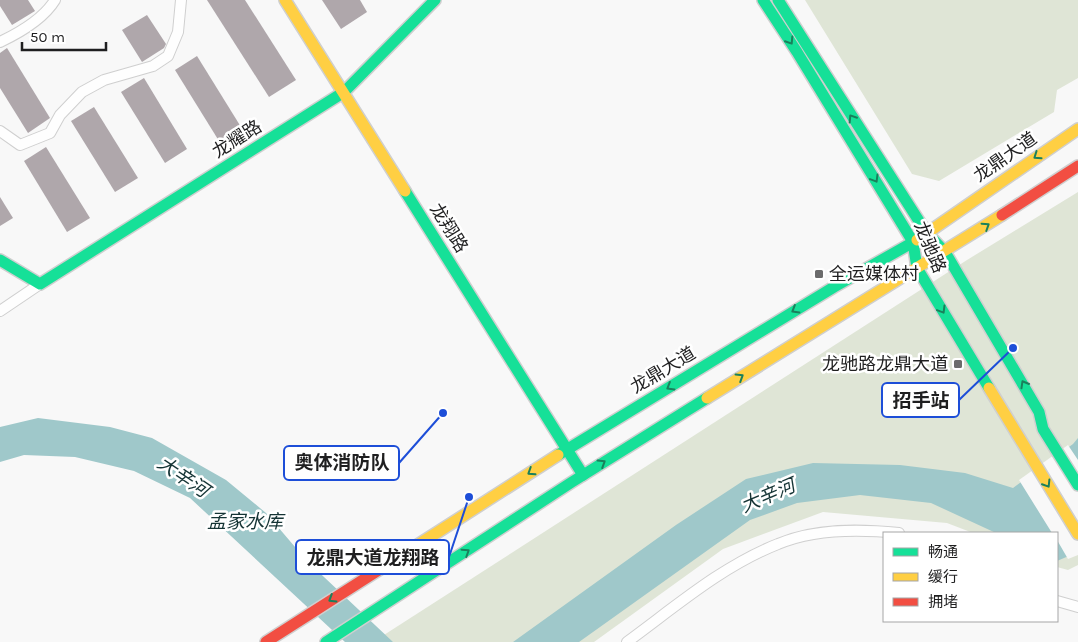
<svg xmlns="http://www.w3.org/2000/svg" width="1078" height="642" font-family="Karla,'Noto Sans SC',sans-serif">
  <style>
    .green { fill: #dfe5d6 }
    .water { fill: #9fc8ca }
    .pier { fill: #f8f8f8 }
    .building { fill: #afa7ab }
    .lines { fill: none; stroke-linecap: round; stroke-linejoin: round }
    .street-casing { stroke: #cfcfcf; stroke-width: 12 }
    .fast-casing { stroke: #cfcfcf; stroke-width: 14 }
    .slow-casing { stroke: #cfcfcf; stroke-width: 14 }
    .jam-casing { stroke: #cfcfcf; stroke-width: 14 }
    .street { stroke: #fefefe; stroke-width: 10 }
    .fast { stroke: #16e098; stroke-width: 11 }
    .slow { stroke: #ffcf43; stroke-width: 11 }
    .jam { stroke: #f24e42; stroke-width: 11 }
    .oneway { stroke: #1a805c }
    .poi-dot { fill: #6b6b6c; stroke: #fff; stroke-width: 2 }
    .labels { text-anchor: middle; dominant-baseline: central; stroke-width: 5; stroke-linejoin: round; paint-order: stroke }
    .street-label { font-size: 18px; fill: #1f1f20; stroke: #fff }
    .poi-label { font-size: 18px; fill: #1f1f20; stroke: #fff; text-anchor: start }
    .water-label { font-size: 19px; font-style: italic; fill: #153435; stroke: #fff }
    .leader { fill: none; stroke: #1d4ed8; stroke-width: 2 }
    .callout-dot { fill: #1d4ed8; stroke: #fff; stroke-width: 2 }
    .callout { fill: #fff; stroke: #1d4ed8; stroke-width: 2 }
    .callout-label { font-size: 19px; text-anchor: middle; font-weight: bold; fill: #1f1f20 }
  </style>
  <rect width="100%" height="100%" fill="#f8f8f8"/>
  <g class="green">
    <path d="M 805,0 L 1078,0 L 1078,78 L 1057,90 L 1054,112 L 939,181 L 912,174 Z"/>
    <path d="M 1078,192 L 1078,565 L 1068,570 L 1057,567 L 1057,533 L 973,533 L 947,523 L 823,512 L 723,549 L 594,642 L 373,642 L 967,260 Z"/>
  </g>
  <g class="water">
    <path d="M 38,418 L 110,427 L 152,438 L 226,480 L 266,513 L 307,561 L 393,642 L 345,642 L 190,498 L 134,471 L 75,457 L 24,455 L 0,462 L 0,427 Z"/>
    <path d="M 1078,438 L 1078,552 L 1057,561 L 1057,533 L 996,533 L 931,503 L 860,495 L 797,503 L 750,520 L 579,642 L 513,642 L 676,525 L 746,479 L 813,463 L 900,465 L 965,473 L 1013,488 L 1073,444 Z"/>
  </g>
  <path class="pier" d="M 1068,445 L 1078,460 L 1078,555 L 1068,559 L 1057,540 L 1057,533 L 1052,533 L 1019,480 Z"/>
  <g class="building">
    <path d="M 0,0 L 28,0 L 35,11 L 12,25 L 0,6 Z"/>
    <path d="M 207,0 L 245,0 L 296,80 L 269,97 Z"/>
    <path d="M 322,0 L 360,0 L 367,12 L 341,29 Z"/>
    <path d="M 147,15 L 166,44 L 164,48 L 142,62 L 122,30 Z"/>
    <path d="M 7,48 L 50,118 L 28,133 L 0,88 L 0,53 Z"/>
    <path d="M 197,56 L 241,127 L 219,141 L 175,70 Z"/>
    <path d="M 144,78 L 187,149 L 165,163 L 121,92 Z"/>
    <path d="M 94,107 L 138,178 L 115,192 L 71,121 Z"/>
    <path d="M 46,147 L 90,218 L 67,232 L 24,161 Z"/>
    <path d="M 0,197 L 13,218 L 0,226 Z"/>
  </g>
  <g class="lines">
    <defs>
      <g id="street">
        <path d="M 0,42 C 19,33 44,18 55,0"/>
        <path d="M 0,131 L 20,145 L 50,133 L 60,115 L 82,92 L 104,80 L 153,66 L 168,56 L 178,32 L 181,0"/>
        <path d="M 0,311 L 40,284"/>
        <path d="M 1057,601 L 1078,607"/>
        <path d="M 627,642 C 675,607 722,566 778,544 C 815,528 860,529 899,533"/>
      </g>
      <g id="fast">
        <path d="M 763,0 L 797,52 L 913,242 L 917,268 L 989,388"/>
        <path d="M 778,0 L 926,232 L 945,252 L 1039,412 L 1043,429 L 1078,485"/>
        <path d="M 405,191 L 583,475"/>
        <path d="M 0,260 L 40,284 L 344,92 L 435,0"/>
        <path d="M 558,455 L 834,287 L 917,240"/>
        <path d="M 326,642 L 572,482 L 707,398"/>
      </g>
      <g id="slow">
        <path d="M 285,0 L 405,191"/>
        <path d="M 917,240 L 1078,129"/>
        <path d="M 989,388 L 1078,534"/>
        <path d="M 707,398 L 1002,215"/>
        <path d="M 413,548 L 558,455"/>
      </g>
      <g id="jam">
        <path d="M 1002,215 L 1078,166"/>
        <path d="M 266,642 L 413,548"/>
      </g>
    </defs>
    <use href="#street" class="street-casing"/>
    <use href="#fast" class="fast-casing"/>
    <use href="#slow" class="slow-casing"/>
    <use href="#jam" class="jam-casing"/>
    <use href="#street" class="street"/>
    <use href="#fast" class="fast"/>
    <use href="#slow" class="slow"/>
    <use href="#jam" class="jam"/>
  </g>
  <defs><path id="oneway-chevron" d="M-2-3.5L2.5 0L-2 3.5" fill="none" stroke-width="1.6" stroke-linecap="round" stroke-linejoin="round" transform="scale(1.25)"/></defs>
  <g class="oneway">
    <use href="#oneway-chevron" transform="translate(790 41) rotate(57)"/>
    <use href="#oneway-chevron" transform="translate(852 118) rotate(-123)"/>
    <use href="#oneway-chevron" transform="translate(1037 156) rotate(145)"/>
    <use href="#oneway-chevron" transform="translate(875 179) rotate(59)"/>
    <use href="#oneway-chevron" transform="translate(986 226) rotate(-33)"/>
    <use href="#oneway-chevron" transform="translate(795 310) rotate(149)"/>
    <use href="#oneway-chevron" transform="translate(942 310) rotate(59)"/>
    <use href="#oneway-chevron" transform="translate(740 377) rotate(-32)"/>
    <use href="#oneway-chevron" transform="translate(1024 384) rotate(-120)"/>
    <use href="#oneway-chevron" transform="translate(670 387) rotate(149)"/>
    <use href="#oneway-chevron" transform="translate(602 463) rotate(-32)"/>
    <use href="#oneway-chevron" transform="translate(531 472) rotate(147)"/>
    <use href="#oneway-chevron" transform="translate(1047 484) rotate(58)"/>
    <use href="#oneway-chevron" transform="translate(466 552) rotate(-33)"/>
    <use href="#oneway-chevron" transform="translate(332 599) rotate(148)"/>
  </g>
  <g class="poi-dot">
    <rect x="814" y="269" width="10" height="10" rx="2.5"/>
    <rect x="953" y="359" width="10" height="10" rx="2.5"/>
  </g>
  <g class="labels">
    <g class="street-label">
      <text transform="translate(237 139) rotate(-32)">龙耀路</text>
      <text transform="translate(1005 157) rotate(-35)">龙鼎大道</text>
      <text transform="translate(449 228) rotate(58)">龙翔路</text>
      <text transform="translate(930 247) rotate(67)">龙驰路</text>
      <text transform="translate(663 370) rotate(-31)">龙鼎大道</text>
    </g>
    <g class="poi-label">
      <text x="829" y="274">全运媒体村</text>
      <text x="948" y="364" text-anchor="end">龙驰路龙鼎大道</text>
    </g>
    <g class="water-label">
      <text transform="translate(183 477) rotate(34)">大辛河</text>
      <text transform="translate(768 496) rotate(-23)">大辛河</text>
      <text x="245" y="522">孟家水库</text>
    </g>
  </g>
  <path class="leader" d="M1013 348L959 400M443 413L399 463M469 497L449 557"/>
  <g class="callout-dot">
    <circle cx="1013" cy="348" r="5"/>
    <circle cx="443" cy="413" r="5"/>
    <circle cx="469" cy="497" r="5"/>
  </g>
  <g class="callout">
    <rect x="882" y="383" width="77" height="34" rx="5"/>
    <rect x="284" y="446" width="115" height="34" rx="5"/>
    <rect x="296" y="540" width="153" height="34" rx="5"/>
  </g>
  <g class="callout-label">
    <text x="921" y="407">招手站</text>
    <text x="342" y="469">奥体消防队</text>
    <text x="373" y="564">龙鼎大道龙翔路</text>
  </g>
  <rect x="883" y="532" width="175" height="90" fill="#ffffff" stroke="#a5a5a6"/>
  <rect x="893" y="548" width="25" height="8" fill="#16e098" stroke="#a5a5a6"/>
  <text x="928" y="557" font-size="15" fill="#1f1f20">畅通</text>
  <rect x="893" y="573" width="25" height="8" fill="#ffcf43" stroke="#a5a5a6"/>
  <text x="928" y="582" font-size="15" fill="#1f1f20">缓行</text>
  <rect x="893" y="598" width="25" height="8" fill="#f24e42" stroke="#a5a5a6"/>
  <text x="928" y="607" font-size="15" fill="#1f1f20">拥堵</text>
  <path d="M22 42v8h84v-8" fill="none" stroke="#1f1f20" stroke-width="2.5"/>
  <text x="30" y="42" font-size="15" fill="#1f1f20" stroke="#ffffff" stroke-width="4" paint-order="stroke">50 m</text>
</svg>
